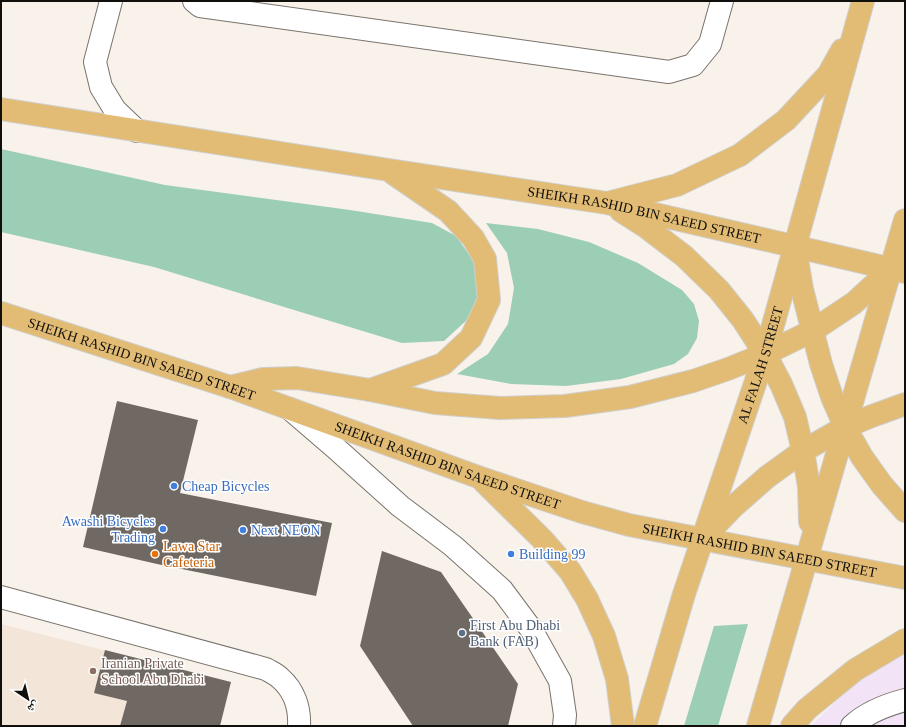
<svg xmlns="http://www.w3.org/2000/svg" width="906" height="727" font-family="'Times New Roman','Noto Naskh Arabic',serif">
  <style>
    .commercial { fill: #f2e3f7 }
    .built { fill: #f3e5d8 }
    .green { fill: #9bceb5 }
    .building { fill: #706963 }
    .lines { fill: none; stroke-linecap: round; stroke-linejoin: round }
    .minor-casing { stroke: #7a736d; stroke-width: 24 }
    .major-casing { stroke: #cfcfce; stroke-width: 24 }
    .minor { stroke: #fff; stroke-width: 22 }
    .major { stroke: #e2bc74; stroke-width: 22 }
    .shop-dot { fill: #3f7fe0; stroke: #fff; stroke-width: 1.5 }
    .food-dot { fill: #e8710a; stroke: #fff; stroke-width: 1.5 }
    .service-dot { fill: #5c6f8a; stroke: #fff; stroke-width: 1.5 }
    .education-dot { fill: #8d6e63; stroke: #fff; stroke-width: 1.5 }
    .labels { text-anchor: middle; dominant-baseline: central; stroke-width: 3; stroke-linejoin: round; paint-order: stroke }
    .street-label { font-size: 14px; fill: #110f0c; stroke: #fff }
    .shop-label { font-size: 14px; fill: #366cbe; stroke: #fff; text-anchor: start }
    .food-label { font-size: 14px; fill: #c56008; stroke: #fff; text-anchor: start }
    .service-label { font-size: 14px; fill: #4e5e75; stroke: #fff; text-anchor: start }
    .education-label { font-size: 14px; fill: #785e54; stroke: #fff; text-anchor: start }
  </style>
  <rect width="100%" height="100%" fill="#f9f2ea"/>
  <path class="commercial" d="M 905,654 L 905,726 L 811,726 L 853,685 Z"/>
  <path class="built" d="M 1,624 L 135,658 L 220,726 L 1,726 Z"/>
  <g class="green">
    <path d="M 1,149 L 165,185 L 350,210 L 432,223 L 456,236 L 478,267 L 482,290 L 469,318 L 444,341 L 402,343 L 154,267 L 1,232 Z"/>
    <path d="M 486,223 L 538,229 L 589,242 L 638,263 L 682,290 L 694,304 L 699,321 L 697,338 L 688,354 L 674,364 L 621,379 L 566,386 L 511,384 L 457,374 L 488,354 L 508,324 L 514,288 L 507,253 Z"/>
    <path d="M 748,624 L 718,726 L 684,726 L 714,626 Z"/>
  </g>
  <g class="building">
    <path d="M 117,401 L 198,420 L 180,493 L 332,523 L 316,596 L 157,564 L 83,547 Z"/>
    <path d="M 382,551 L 441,572 L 518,684 L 508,726 L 413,726 L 360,646 Z"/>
    <path d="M 105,650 L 231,682 L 220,726 L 120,726 L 127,701 L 94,693 Z"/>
  </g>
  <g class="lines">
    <defs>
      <g id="minor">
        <path d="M 111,1 L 95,62 L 101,87 L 115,110 L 137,131"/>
        <path d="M 194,1 L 200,6 L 669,72 L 693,65 L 710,44 L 722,1"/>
        <path d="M 290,409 L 340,452 L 400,506 L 453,546 L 502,590 L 531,629 L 560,681 L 565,715 L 564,726"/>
        <path d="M 1,597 L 266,669 C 271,672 276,674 280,678 C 294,690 300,708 299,726"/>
        <path d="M 852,726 C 867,712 886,705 905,700"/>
      </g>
      <g id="major">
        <path id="s1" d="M 1,109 L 389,170 L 607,203 L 905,272"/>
        <path d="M 611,202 L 677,185 L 740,155 L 786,120 L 828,75 L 842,50"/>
        <path d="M 621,211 L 646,227 L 684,256 L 719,290 L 743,320 L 765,354 L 781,384 L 795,417 L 803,451 L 809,487 L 810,522"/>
        <path d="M 796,253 L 802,289 L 821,364 L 832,397 L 845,427 L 862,457 L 882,485 L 905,511"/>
        <path id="s2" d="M 1,313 L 230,387 L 481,478 L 582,512 L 629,525 L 905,578"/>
        <path d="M 230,387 L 263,379 L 297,378 L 370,390 L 443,364 L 471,338 L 489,300 L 485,259 L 473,238 L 448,211 L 394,174"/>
        <path d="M 370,390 L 435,403 L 500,408 L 565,406 L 630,397 L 693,381 L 728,369 L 765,354 L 812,331 L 854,303 L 891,269"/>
        <path d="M 484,482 L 542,539 L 570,571 L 587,599 L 604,636 L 617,679 L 623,726"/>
        <path d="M 706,535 L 733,507 L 767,477 L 803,451 L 845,427 L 872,416 L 905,404"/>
        <path id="s3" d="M 645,726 L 684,594 L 765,354 L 863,1"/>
        <path d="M 758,726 L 905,220"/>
        <path d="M 792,726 L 807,709 L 855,670 L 905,640"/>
      </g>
    </defs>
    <use href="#minor" class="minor-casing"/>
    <use href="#major" class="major-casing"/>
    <use href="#minor" class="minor"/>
    <use href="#major" class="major"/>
  </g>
  <g class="shop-dot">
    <circle cx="174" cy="486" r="4"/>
    <circle cx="163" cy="529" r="4"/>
    <circle cx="243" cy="530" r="4"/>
    <circle cx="511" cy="554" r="4"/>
  </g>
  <circle class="food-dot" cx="155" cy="554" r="4"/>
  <circle class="service-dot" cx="462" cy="633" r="4"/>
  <circle class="education-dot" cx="93" cy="671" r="4"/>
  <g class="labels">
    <g class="street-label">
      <text stroke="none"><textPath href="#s1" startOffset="652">SHEIKH RASHID BIN SAEED STREET</textPath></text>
      <text stroke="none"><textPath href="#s2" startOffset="148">SHEIKH RASHID BIN SAEED STREET</textPath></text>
      <text stroke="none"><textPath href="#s3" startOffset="379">AL FALAH STREET</textPath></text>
      <text stroke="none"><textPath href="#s2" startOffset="472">SHEIKH RASHID BIN SAEED STREET</textPath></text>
      <text stroke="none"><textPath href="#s2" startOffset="796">SHEIKH RASHID BIN SAEED STREET</textPath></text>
    </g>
    <g class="shop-label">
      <text x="182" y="486">Cheap Bicycles</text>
      <text x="155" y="521" text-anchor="end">Awashi Bicycles<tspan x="155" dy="16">Trading</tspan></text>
      <text x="251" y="530">Next NEON</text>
      <text x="519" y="554">Building 99</text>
    </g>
    <g class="food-label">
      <text x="163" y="546">Lawa Star<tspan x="163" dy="16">Cafeteria</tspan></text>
    </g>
    <g class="service-label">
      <text x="470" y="625">First Abu Dhabi<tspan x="470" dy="16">Bank (FAB)</tspan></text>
    </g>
    <g class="education-label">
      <text x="101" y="663">Iranian Private<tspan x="101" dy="16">School Abu Dhabi</tspan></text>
    </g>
  </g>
  <rect width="906" height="727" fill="none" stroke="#110f0c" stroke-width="4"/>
  <g transform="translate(28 699) rotate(145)" stroke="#ffffff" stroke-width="3" paint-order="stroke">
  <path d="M0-3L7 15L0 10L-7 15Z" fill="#110f0c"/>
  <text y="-6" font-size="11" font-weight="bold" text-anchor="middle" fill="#110f0c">ش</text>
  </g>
</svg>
